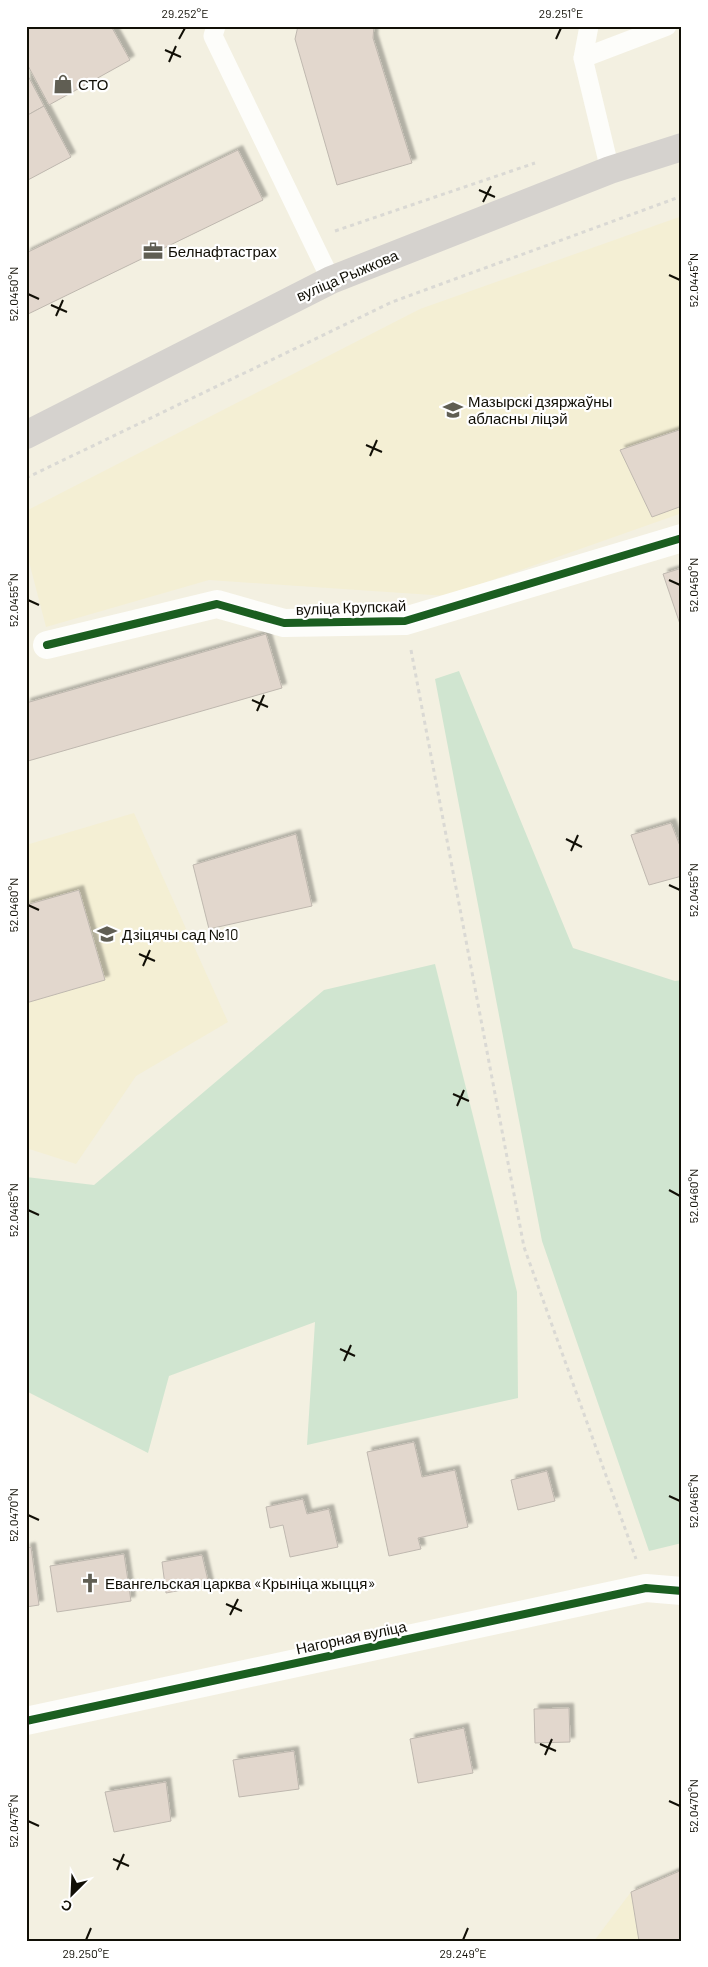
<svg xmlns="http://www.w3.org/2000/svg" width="708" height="1967" font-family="Barlow,sans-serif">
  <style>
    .built { fill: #f4efd4 }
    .green { fill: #d0e5d0 }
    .building { fill: #e2d7cd; stroke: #bfb8af; filter: url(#shadow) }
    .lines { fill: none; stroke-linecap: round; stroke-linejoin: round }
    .path { stroke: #dad9d4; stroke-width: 3; stroke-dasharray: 4 4; stroke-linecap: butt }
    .service { stroke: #fdfdfa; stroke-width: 19 }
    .minor { stroke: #fdfdfa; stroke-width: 28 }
    .secondary { stroke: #d5d2ce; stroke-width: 28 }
    .cycleway-casing { stroke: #fff; stroke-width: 11 }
    .cycleway { stroke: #1b5e20; stroke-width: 8 }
    .ticks { fill: none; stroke: #110f06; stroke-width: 2 }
    .labels { text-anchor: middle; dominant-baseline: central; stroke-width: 4.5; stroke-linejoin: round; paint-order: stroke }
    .poi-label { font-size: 15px; fill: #110f06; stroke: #fff; text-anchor: start }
    .street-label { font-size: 15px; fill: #110f06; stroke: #fff }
    .neatline { fill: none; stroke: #110f06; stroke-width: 2 }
    .ticks-label { font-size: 12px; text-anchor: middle; fill: #110f06 }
  </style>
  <defs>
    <filter id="shadow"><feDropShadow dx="4.5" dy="-4.5" stdDeviation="1" flood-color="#0004"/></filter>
  </defs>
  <rect width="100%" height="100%" fill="#f3f0e1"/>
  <g class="built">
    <path d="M 682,216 L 682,513 L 447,596 L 209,580 L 46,627 L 26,550 L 26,511 L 420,309 Z"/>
    <path d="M 134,813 L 228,1022 L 136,1076 L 76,1164 L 26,1148 L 26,845 Z"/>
    <path d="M 682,1870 L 682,1941 L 594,1941 L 631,1892 Z"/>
  </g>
  <g class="green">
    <path d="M 459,671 L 573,948 L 675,981 L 682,980 L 682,1543 L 649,1551 L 542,1241 L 435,679 Z"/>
    <path d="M 435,964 L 517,1292 L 518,1398 L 307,1445 L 315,1322 L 169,1376 L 148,1453 L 26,1391 L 26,1177 L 94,1185 L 324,990 Z"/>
  </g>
  <g class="building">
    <path d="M 26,26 L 111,26 L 130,60 L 49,105 L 26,62 Z"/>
    <path d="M 298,26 L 374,26 L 373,38 L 412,163 L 337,185 L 295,39 Z"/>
    <path d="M 26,72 L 44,106 L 26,116 Z"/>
    <path d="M 44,106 L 71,157 L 26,181 L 26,116 Z"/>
    <path d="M 238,150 L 263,200 L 26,315 L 26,253 Z"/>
    <path d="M 682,429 L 682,506 L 652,517 L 620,450 Z"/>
    <path d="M 682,568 L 682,630 L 663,574 Z"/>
    <path d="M 266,634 L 282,688 L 28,761 L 26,703 Z"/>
    <path d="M 671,823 L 682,851 L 682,876 L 649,885 L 631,835 Z"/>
    <path d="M 296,834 L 312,906 L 209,929 L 193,865 Z"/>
    <path d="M 79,890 L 105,980 L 26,1003 L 26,905 Z"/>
    <path d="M 414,1442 L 422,1477 L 455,1470 L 468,1527 L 418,1538 L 421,1549 L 389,1556 L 367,1452 Z"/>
    <path d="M 547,1471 L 555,1501 L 518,1510 L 511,1480 Z"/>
    <path d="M 303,1499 L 307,1514 L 329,1509 L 338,1547 L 290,1557 L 283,1525 L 270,1528 L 266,1507 Z"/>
    <path d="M 31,1547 L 39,1605 L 26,1607 L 26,1548 Z"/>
    <path d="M 124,1554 L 131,1601 L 57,1612 L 50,1566 Z"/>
    <path d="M 202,1555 L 209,1585 L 166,1593 L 162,1562 Z"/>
    <path d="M 569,1708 L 570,1742 L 535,1743 L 534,1709 Z"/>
    <path d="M 464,1728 L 473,1773 L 418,1783 L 410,1739 Z"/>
    <path d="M 294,1751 L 299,1789 L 239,1797 L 233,1760 Z"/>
    <path d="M 166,1782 L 171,1821 L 114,1832 L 105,1792 Z"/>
    <path d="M 682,1870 L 682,1941 L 639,1941 L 631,1892 Z"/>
  </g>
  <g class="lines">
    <g class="path">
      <path d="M 335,231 L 535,163"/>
      <path d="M 26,478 L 392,302 L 682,196"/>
      <path d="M 411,650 L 524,1247 L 636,1559"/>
    </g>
    <g class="service">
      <path d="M 216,26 L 213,36 L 331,280"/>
      <path d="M 583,58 L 589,26"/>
      <path d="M 610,170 L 583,58 L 667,26"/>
    </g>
    <g class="minor">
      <path d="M 47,645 L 217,604 L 284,623 L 405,621 L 682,538"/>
      <path d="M 26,1721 L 646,1588 L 682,1591"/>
    </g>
    <path class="secondary" d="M 26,435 L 331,280 L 610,170 L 682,147"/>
    <defs>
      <g id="cycleway">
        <path d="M 47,645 L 217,604 L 284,623 L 405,621 L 682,538"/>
        <path d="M 26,1721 L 646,1588 L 682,1591"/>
      </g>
    </defs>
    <use href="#cycleway" class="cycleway-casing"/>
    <use href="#cycleway" class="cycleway"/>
  </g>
  <path class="ticks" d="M 179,39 L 185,28M 556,39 L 561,28M 165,50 L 181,57M 169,62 L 176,46M 479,190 L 495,197M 483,202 L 491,186M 669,275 L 680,280M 28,294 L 39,299M 51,305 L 67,312M 56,316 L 63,300M 366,445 L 382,452M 370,456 L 377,440M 669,580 L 680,585M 28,600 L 39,605M 252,700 L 268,707M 257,711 L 264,695M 566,839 L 582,847M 571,851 L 578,835M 669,885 L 680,890M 28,905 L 39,910M 139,954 L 155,961M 143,966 L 150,950M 453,1094 L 469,1101M 457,1106 L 464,1090M 669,1190 L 680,1196M 28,1210 L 39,1215M 340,1349 L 355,1356M 344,1361 L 351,1345M 669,1496 L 680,1501M 28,1515 L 39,1520M 226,1604 L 242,1611M 230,1615 L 238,1599M 540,1744 L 556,1751M 545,1755 L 552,1739M 669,1801 L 680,1806M 28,1821 L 39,1826M 113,1859 L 129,1866M 117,1870 L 124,1854M 86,1940 L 91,1928M 463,1940 L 468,1928"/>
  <defs>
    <symbol id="shop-bare" viewBox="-9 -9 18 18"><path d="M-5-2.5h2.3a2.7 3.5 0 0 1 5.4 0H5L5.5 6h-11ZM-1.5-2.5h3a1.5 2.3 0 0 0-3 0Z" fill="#605e53" stroke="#fff" stroke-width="2.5" paint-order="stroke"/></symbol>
    <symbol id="office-bare" viewBox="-9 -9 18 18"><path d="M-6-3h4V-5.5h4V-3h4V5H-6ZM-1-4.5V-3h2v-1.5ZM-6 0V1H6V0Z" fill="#605e53" stroke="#fff" stroke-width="2.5" paint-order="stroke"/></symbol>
    <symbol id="school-bare" viewBox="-9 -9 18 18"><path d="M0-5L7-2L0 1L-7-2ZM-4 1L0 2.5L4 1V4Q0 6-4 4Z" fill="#605e53" stroke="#fff" stroke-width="2.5" paint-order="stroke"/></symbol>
    <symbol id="church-bare" viewBox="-9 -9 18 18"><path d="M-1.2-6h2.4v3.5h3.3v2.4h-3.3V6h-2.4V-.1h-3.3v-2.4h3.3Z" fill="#605e53" stroke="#fff" stroke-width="2.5" paint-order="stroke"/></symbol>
  </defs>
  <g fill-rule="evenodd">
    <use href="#shop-bare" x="49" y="70" width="28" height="28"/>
    <use href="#office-bare" x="139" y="237" width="28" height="28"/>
    <use href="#school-bare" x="439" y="396" width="28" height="28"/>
    <use href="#school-bare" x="93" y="920" width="28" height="28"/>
    <use href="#church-bare" x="76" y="1569" width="28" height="28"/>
  </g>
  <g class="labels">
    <g class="poi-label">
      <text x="78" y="84">СТО</text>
      <text x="168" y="251">Белнафтастрах</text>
      <text x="468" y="401">Мазырскі дзяржаўны<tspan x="468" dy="17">абласны ліцэй</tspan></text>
      <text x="122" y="934">Дзіцячы сад №10</text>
      <text x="105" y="1583">Евангельская царква «Крыніца жыцця»</text>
    </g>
    <g class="street-label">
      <text transform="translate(347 275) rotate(-23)">вуліца Рыжкова</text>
      <text transform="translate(351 607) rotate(-2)">вуліца Крупскай</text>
      <text transform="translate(351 1637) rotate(-12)">Нагорная вуліца</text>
    </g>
  </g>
  <rect width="708" height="1967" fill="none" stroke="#ffffff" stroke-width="55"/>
  <g transform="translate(72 1894) rotate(204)" stroke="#ffffff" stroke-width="4" paint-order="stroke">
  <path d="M0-4L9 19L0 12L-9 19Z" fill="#110f06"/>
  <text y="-8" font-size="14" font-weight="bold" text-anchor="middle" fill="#110f06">С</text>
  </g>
  <rect x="28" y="28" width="652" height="1912" class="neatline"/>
  <g class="ticks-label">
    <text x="185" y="18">29.252°E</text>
    <text x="561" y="18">29.251°E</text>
    <text transform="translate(694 280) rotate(-90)" y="4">52.0445°N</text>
    <text transform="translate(14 294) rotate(-90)" y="4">52.0450°N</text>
    <text transform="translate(694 585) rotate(-90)" y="4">52.0450°N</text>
    <text transform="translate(14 600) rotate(-90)" y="4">52.0455°N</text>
    <text transform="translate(694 890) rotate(-90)" y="4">52.0455°N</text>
    <text transform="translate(14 905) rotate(-90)" y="4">52.0460°N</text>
    <text transform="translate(694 1196) rotate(-90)" y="4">52.0460°N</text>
    <text transform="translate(14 1210) rotate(-90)" y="4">52.0465°N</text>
    <text transform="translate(694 1501) rotate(-90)" y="4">52.0465°N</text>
    <text transform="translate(14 1515) rotate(-90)" y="4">52.0470°N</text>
    <text transform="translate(694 1806) rotate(-90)" y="4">52.0470°N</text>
    <text transform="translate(14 1821) rotate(-90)" y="4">52.0475°N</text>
    <text x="86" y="1958">29.250°E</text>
    <text x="463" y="1958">29.249°E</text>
  </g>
</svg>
